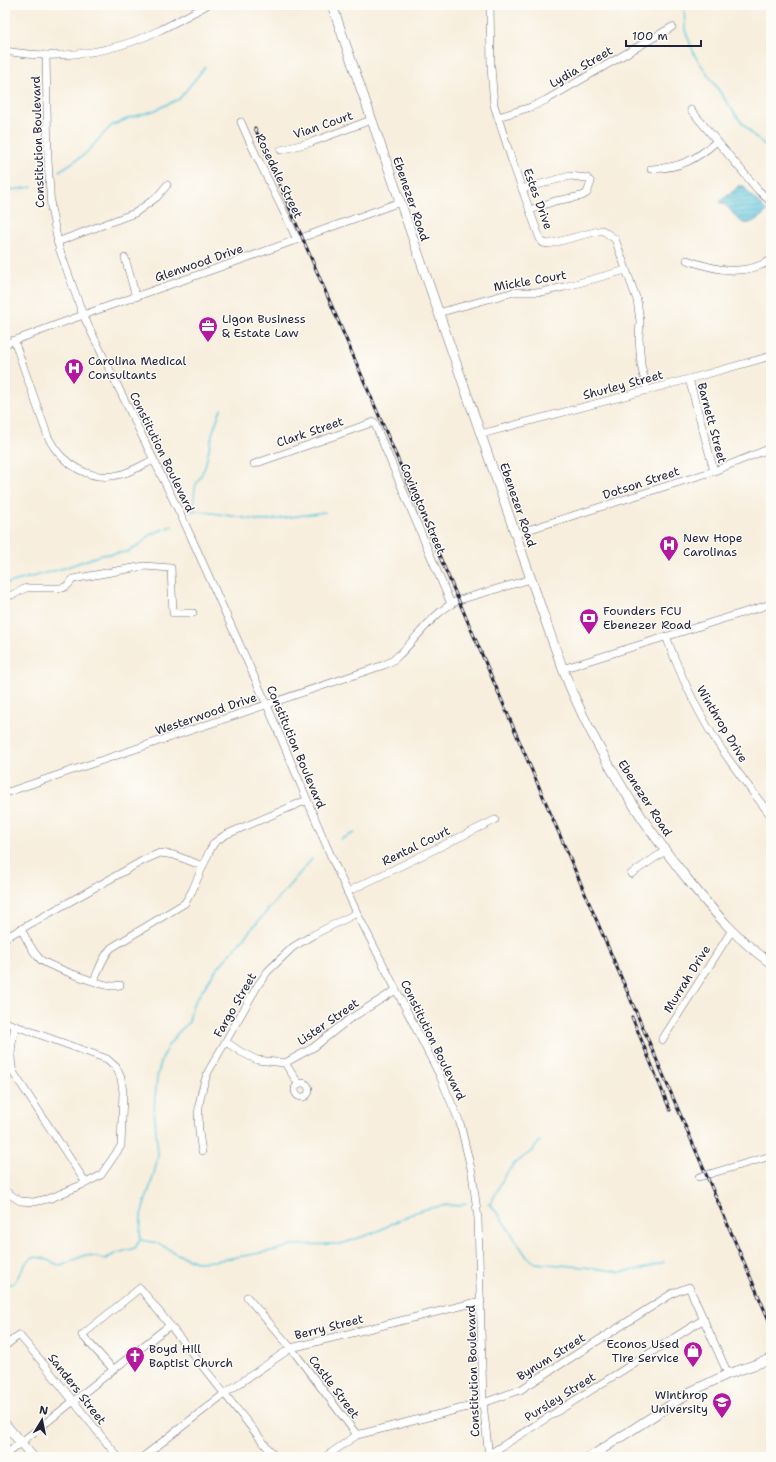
<svg xmlns="http://www.w3.org/2000/svg" width="776" height="1462" font-family="'Shantell Sans',sans-serif">
  <style>
    .water { fill: url(#water-rules); stroke: #41748c }
    .lines { fill: none; stroke-linecap: round; stroke-linejoin: round }
    .stream { stroke: #60c7dd; stroke-width: 1.5 }
    .minor-casing { stroke: #6d6974; stroke-width: 8 }
    .major-casing { stroke: #6d6974; stroke-width: 10 }
    .minor { stroke: #fff; stroke-width: 7 }
    .major { stroke: #fff; stroke-width: 9 }
    .rail-casing { stroke: #22223b; stroke-width: 3 }
    .rail { stroke: #fdfcf7; stroke-width: 1.5; stroke-dasharray: 4.5; stroke-linecap: butt }
    .labels { text-anchor: middle; dominant-baseline: central; stroke-width: 3; stroke-linejoin: round; paint-order: stroke }
    .street-label { font-size: 12px; fill: #22223b; stroke: #fdfcf7 }
    .poi-label { font-size: 12px; fill: #22223b; stroke: #fdfcf7; text-anchor: start }
  </style>
  <defs>
    <pattern id="water-rules" width="6" height="5" patternUnits="userSpaceOnUse"><rect width="6" height="5" fill="#60c7dd"/><path d="M0 2.5h6" fill="none" stroke="#4fa1b4"/></pattern>
  </defs>
  <rect width="100%" height="100%" fill="#fdfcf7"/>
  <filter id="ink" filterUnits="userSpaceOnUse"><feTurbulence type="fractalNoise" baseFrequency=".025" numOctaves="2"/><feDisplacementMap in="SourceGraphic" scale="8" xChannelSelector="R" yChannelSelector="G"/><feConvolveMatrix kernelMatrix="1 2 1 2 8 2 1 2 1" color-interpolation-filters="sRGB"/></filter>
  <filter id="wash" filterUnits="userSpaceOnUse"><feTurbulence type="fractalNoise" baseFrequency=".012" numOctaves="4" result="noise"/><feDisplacementMap in="SourceGraphic" scale="16" xChannelSelector="R" yChannelSelector="G"/><feGaussianBlur stdDeviation="0.9" result="paint"/><feColorMatrix in="noise" values="0 0 0 0 0 0 0 0 0 0 0 0 0 0 0 0 0 1.4 0 .05"/><feComposite in="paint" operator="in"/></filter>
  <g filter="url(#wash)">
    <rect width="100%" height="100%" fill="#f7eedd"/>
    <path class="water" d="M 738,186 L 744,186 L 747,191 L 767,211 C 763,216 758,219 752,222 C 741,227 737,217 730,210 C 728,207 724,204 720,202 C 726,195 733,194 738,186 Z"/>
    <g class="lines">
      <g class="stream">
        <path d="M 684,5 L 685,30 L 695,56 L 738,118 L 754,136 L 771,150"/>
        <path d="M 59,171 L 84,155 L 111,126 L 129,118 L 153,111 L 179,99 L 205,67"/>
        <path d="M 5,191 L 32,187"/>
        <path d="M 193,510 L 195,487 L 205,467 L 213,431 L 221,409"/>
        <path d="M 191,512 L 193,510 L 263,521 L 325,512"/>
        <path d="M 5,584 L 61,569 L 101,555 L 127,552 L 142,543 L 151,534 L 172,526"/>
        <path d="M 341,839 L 355,833"/>
        <path d="M 488,1203 L 499,1215 L 527,1257 L 535,1263 L 584,1267 L 621,1272 L 642,1269 L 664,1262"/>
        <path d="M 490,1205 L 505,1175 L 515,1163 L 532,1151 L 540,1141"/>
        <path d="M 141,1240 L 158,1243 L 175,1253 L 196,1262 L 215,1261 L 277,1250 L 292,1245 L 341,1244 L 376,1232 L 413,1213 L 430,1208 L 448,1205 L 460,1206 L 466,1203"/>
        <path d="M 5,1286 L 14,1283 L 26,1263 L 33,1257 L 43,1258 L 61,1266 L 85,1255 L 105,1259 L 117,1253 L 135,1248 L 140,1240 L 141,1215 L 154,1174 L 158,1155 L 154,1109 L 157,1077 L 161,1062 L 167,1047 L 177,1034 L 189,1022 L 192,1006 L 216,970 L 312,859"/>
      </g>
    </g>
  </g>
  <g filter="url(#ink)">
    <g class="lines">
      <defs>
        <g id="minor">
          <path d="M 490,5 L 491,67 L 494,105 L 512,161 L 540,239 L 543,243 L 549,244 L 602,230 L 615,239 L 637,300 L 640,321 L 639,338 L 641,365 L 647,390"/>
          <path d="M 5,51 C 57,60 110,54 158,31 C 175,23 191,14 207,5"/>
          <path d="M 46,55 L 48,161 L 51,208 L 59,248 L 83,315 L 187,528 L 267,705 L 330,854 L 357,913 L 439,1074 L 460,1123 L 472,1173 L 478,1218 L 483,1403 L 489,1457"/>
          <path d="M 691,110 L 758,190 L 771,202"/>
          <path d="M 498,117 L 531,107 L 546,100 L 672,27"/>
          <path d="M 241,122 C 258,162 279,200 297,240"/>
          <path d="M 281,150 L 312,142 L 371,120"/>
          <path d="M 651,169 C 680,168 696,160 717,141"/>
          <path d="M 522,189 L 570,176 L 587,178 L 591,182 L 587,193 L 582,196 L 555,201 L 530,210"/>
          <path d="M 57,242 L 135,213 L 157,197 L 167,185"/>
          <path d="M 125,258 L 136,297"/>
          <path d="M 687,260 C 715,270 744,277 771,260"/>
          <path d="M 438,313 L 514,292 L 542,292 L 564,287 L 626,270"/>
          <path d="M 14,340 L 48,437 C 62,465 91,483 122,474 C 133,471 143,465 153,460"/>
          <path d="M 5,344 L 83,315 L 249,257 L 400,202"/>
          <path d="M 689,379 L 714,471"/>
          <path d="M 481,434 L 689,379 L 771,356"/>
          <path d="M 254,464 L 374,422 L 451,604"/>
          <path d="M 515,534 L 714,471 L 771,448"/>
          <path d="M 5,597 L 12,595 L 26,588 L 63,588 L 68,585 L 73,579 L 144,566 L 171,568 L 173,613 L 193,613"/>
          <path d="M 666,636 C 679,672 695,707 715,739 C 732,766 752,791 771,816"/>
          <path d="M 562,669 L 771,604"/>
          <path d="M 5,793 L 384,665 L 392,661 L 399,655 C 418,637 434,611 459,600 L 531,579"/>
          <path d="M 631,874 L 665,851"/>
          <path d="M 347,892 L 495,820"/>
          <path d="M 21,929 C 27,940 32,952 41,960 C 49,966 105,987 114,986 C 116,986 118,985 120,985"/>
          <path d="M 5,938 L 144,860 L 160,853 L 174,855 L 203,866"/>
          <path d="M 94,981 C 99,969 102,958 111,948 L 185,903 L 192,891 L 209,852 L 214,843 L 225,835 L 307,800"/>
          <path d="M 5,1022 L 107,1059 L 116,1067 L 121,1078 L 123,1092 L 121,1146 L 101,1175 L 86,1183 L 51,1198 L 34,1202 L 20,1201 L 5,1191"/>
          <path d="M 15,1026 C 12,1042 9,1057 13,1072 L 86,1183"/>
          <path d="M 662,1040 L 732,930"/>
          <path d="M 226,1042 L 241,1052 L 257,1060 L 285,1063 L 314,1047 L 348,1020 L 396,990"/>
          <path d="M 285,1063 L 298,1083"/>
          <circle cx="302" cy="1090" r="7"/>
          <path d="M 202,1151 C 196,1121 197,1100 208,1072 L 258,985 L 268,971 L 293,947 L 313,935 L 357,913"/>
          <path d="M 699,1177 L 771,1156"/>
          <path d="M 247,1297 L 291,1348 L 357,1435"/>
          <path d="M 5,1346 L 19,1335 L 42,1362 L 118,1457"/>
          <path d="M 113,1369 L 82,1335 L 140,1288 L 275,1457"/>
          <path d="M 5,1455 L 170,1325"/>
          <path d="M 488,1455 L 704,1319"/>
          <path d="M 143,1457 L 224,1394 L 291,1348 L 481,1301"/>
          <path d="M 325,1457 L 357,1435 L 483,1403 L 520,1390 L 673,1293 L 689,1287 L 728,1374"/>
        </g>
        <g id="major">
          <path d="M 332,5 L 531,579 C 545,618 557,658 574,696 C 604,764 645,827 692,885 C 715,913 740,942 771,963"/>
          <path d="M 5,1424 L 33,1457"/>
          <path d="M 590,1457 L 692,1391 L 728,1374 L 771,1359"/>
        </g>
      </defs>
      <use href="#minor" class="minor-casing"/>
      <use href="#major" class="major-casing"/>
      <use href="#minor" class="minor"/>
      <use href="#major" class="major"/>
      <defs>
        <g id="rail">
          <path d="M 255,128 L 771,1325"/>
          <path d="M 632,1017 L 670,1110"/>
        </g>
      </defs>
      <use href="#rail" class="rail-casing"/>
      <use href="#rail" class="rail"/>
    </g>
  </g>
  <defs>
    <symbol id="office-pin" viewBox="-11 -11 22 30"><path d="M0 17L-7.5 6A9.5 9.5 0 1 1 7.5 6Z" fill="#b5179e" stroke="#fdfcf7"/><path d="M-6-3h4V-5.5h4V-3h4V5H-6ZM-1-4.5V-3h2v-1.5ZM-6 0V1H6V0Z" fill="#fff"/></symbol>
    <symbol id="hospital-pin" viewBox="-11 -11 22 30"><path d="M0 17L-7.5 6A9.5 9.5 0 1 1 7.5 6Z" fill="#b5179e" stroke="#fdfcf7"/><path d="M-5-5h3v3.5h4V-5h3V5h-3V1.5h-4V5h-3Z" fill="#fff"/></symbol>
    <symbol id="bank-pin" viewBox="-11 -11 22 30"><path d="M0 17L-7.5 6A9.5 9.5 0 1 1 7.5 6Z" fill="#b5179e" stroke="#fdfcf7"/><path d="M-6-4H6V4H-6ZM0-2.3a2.3 2.3 0 1 0 0 4.6a2.3 2.3 0 1 0 0-4.6Z" fill="#fff"/></symbol>
    <symbol id="shop-pin" viewBox="-11 -11 22 30"><path d="M0 17L-7.5 6A9.5 9.5 0 1 1 7.5 6Z" fill="#b5179e" stroke="#fdfcf7"/><path d="M-5-2.5h2.3a2.7 3.5 0 0 1 5.4 0H5L5.5 6h-11ZM-1.5-2.5h3a1.5 2.3 0 0 0-3 0Z" fill="#fff"/></symbol>
    <symbol id="church-pin" viewBox="-11 -11 22 30"><path d="M0 17L-7.5 6A9.5 9.5 0 1 1 7.5 6Z" fill="#b5179e" stroke="#fdfcf7"/><path d="M-1.2-6h2.4v3.5h3.3v2.4h-3.3V6h-2.4V-.1h-3.3v-2.4h3.3Z" fill="#fff"/></symbol>
    <symbol id="university-pin" viewBox="-11 -11 22 30"><path d="M0 17L-7.5 6A9.5 9.5 0 1 1 7.5 6Z" fill="#b5179e" stroke="#fdfcf7"/><path d="M0-5L7-2L0 1L-7-2ZM-4 1L0 2.5L4 1V4Q0 6-4 4Z" fill="#fff"/></symbol>
  </defs>
  <g fill-rule="evenodd">
    <use href="#office-pin" x="197" y="315" width="22" height="30"/>
    <use href="#hospital-pin" x="63" y="357" width="22" height="30"/>
    <use href="#hospital-pin" x="658" y="534" width="22" height="30"/>
    <use href="#bank-pin" x="578" y="607" width="22" height="30"/>
    <use href="#shop-pin" x="682" y="1340" width="22" height="30"/>
    <use href="#church-pin" x="124" y="1345" width="22" height="30"/>
    <use href="#university-pin" x="711" y="1391" width="22" height="30"/>
  </g>
  <g class="labels">
    <g class="street-label">
      <text transform="translate(581 67) rotate(-30)">Lydia Street</text>
      <text transform="translate(323 125) rotate(-19)">Vian Court</text>
      <text transform="translate(38 142) rotate(-92)">Constitution Boulevard</text>
      <text transform="translate(279 176) rotate(64)">Rosedale Street</text>
      <text transform="translate(411 199) rotate(71)">Ebenezer Road</text>
      <text transform="translate(538 199) rotate(70)">Estes Drive</text>
      <text transform="translate(199 263) rotate(-19)">Glenwood Drive</text>
      <text transform="translate(530 281) rotate(-10)">Mickle Court</text>
      <text transform="translate(623 385) rotate(-15)">Shurley Street</text>
      <text transform="translate(712 423) rotate(75)">Barnett Street</text>
      <text transform="translate(310 432) rotate(-19)">Clark Street</text>
      <text transform="translate(162 452) rotate(64)">Constitution Boulevard</text>
      <text transform="translate(641 483) rotate(-18)">Dotson Street</text>
      <text transform="translate(518 505) rotate(71)">Ebenezer Road</text>
      <text transform="translate(423 509) rotate(67)">Covington Street</text>
      <text transform="translate(206 714) rotate(-19)">Westerwood Drive</text>
      <text transform="translate(722 724) rotate(59)">Winthrop Drive</text>
      <text transform="translate(296 747) rotate(67)">Constitution Boulevard</text>
      <text transform="translate(645 798) rotate(57)">Ebenezer Road</text>
      <text transform="translate(416 846) rotate(-26)">Rental Court</text>
      <text transform="translate(687 979) rotate(-58)">Murrah Drive</text>
      <text transform="translate(235 1005) rotate(-60)">Fargo Street</text>
      <text transform="translate(328 1022) rotate(-35)">Lister Street</text>
      <text transform="translate(433 1040) rotate(64)">Constitution Boulevard</text>
      <text transform="translate(329 1327) rotate(-14)">Berry Street</text>
      <text transform="translate(551 1357) rotate(-32)">Bynum Street</text>
      <text transform="translate(473 1371) rotate(-92)">Constitution Boulevard</text>
      <text transform="translate(334 1387) rotate(53)">Castle Street</text>
      <text transform="translate(77 1389) rotate(52)">Sanders Street</text>
      <text transform="translate(560 1397) rotate(-32)">Pursley Street</text>
    </g>
    <g class="poi-label">
      <text x="222" y="319">Ligon Business<tspan x="222" dy="14">&amp; Estate Law</tspan></text>
      <text x="88" y="361">Carolina Medical<tspan x="88" dy="14">Consultants</tspan></text>
      <text x="683" y="538">New Hope<tspan x="683" dy="14">Carolinas</tspan></text>
      <text x="603" y="611">Founders FCU<tspan x="603" dy="14">Ebenezer Road</tspan></text>
      <text x="679" y="1344" text-anchor="end">Econos Used<tspan x="679" dy="14">Tire Service</tspan></text>
      <text x="149" y="1349">Boyd Hill<tspan x="149" dy="14">Baptist Church</tspan></text>
      <text x="708" y="1395" text-anchor="end">Winthrop<tspan x="708" dy="14">University</tspan></text>
    </g>
  </g>
  <rect width="776" height="1462" fill="none" stroke="#fdfcf7" stroke-width="20"/>
  <g transform="translate(42 1420) rotate(10)" stroke="#fdfcf7" stroke-width="3" paint-order="stroke">
  <path d="M0-3L7 15L0 10L-7 15Z" fill="#22223b"/>
  <text y="-6" font-size="11" font-weight="bold" text-anchor="middle" fill="#22223b">N</text>
  </g>
  <path d="M626 40v6h75v-6" fill="none" stroke="#22223b" stroke-width="2"/>
  <text x="632" y="40" font-size="12" fill="#22223b" stroke="#fdfcf7" stroke-width="3" paint-order="stroke">100 m</text>
</svg>
